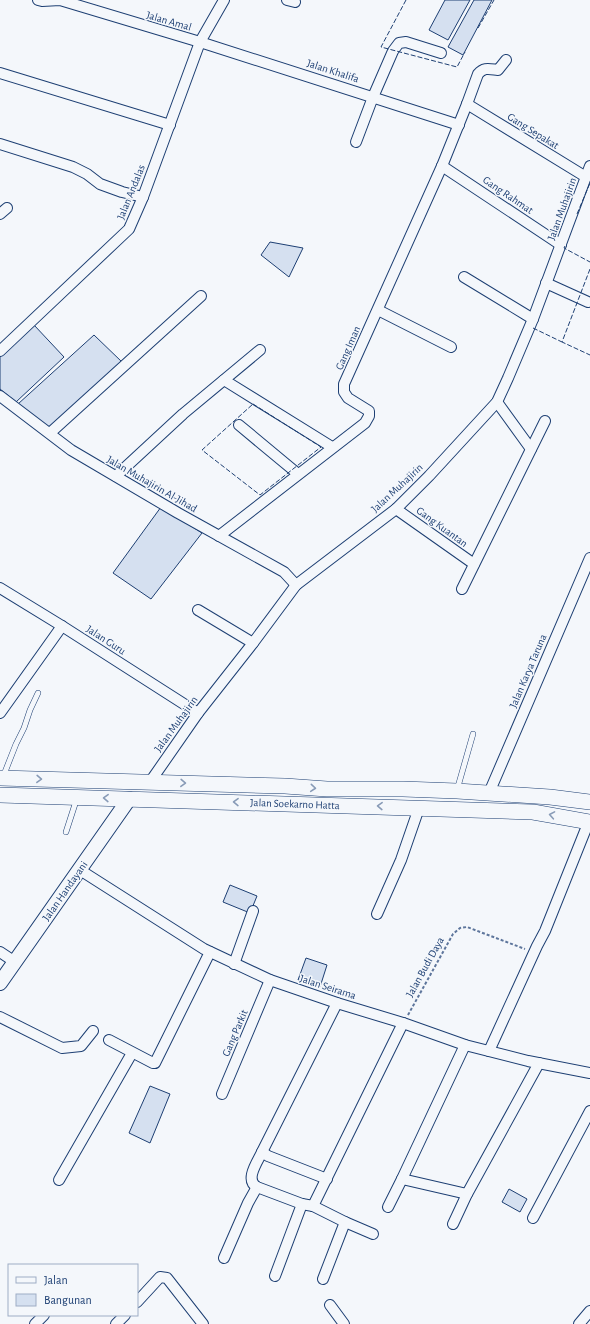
<svg xmlns="http://www.w3.org/2000/svg" width="590" height="1324" font-family="'Alegreya Sans',sans-serif">
  <style>
    .building { fill: #d5e0f0; stroke: #1d3f73 }
    .lines { fill: none; stroke-linecap: round; stroke-linejoin: round }
    .lane-casing { stroke: #1d3f73; stroke-width: 6 }
    .street-casing { stroke: #1d3f73; stroke-width: 12 }
    .secondary-casing { stroke: #1d3f73; stroke-width: 16 }
    .primary-casing { stroke: #1d3f73; stroke-width: 16 }
    .path { stroke: #5e769c; stroke-width: 2; stroke-dasharray: 3 2; stroke-linecap: butt }
    .lane { stroke: #f4f7fb; stroke-width: 5 }
    .street { stroke: #f4f7fb; stroke-width: 10 }
    .secondary { stroke: #f4f7fb; stroke-width: 14 }
    .primary { stroke: #f4f7fb; stroke-width: 15 }
    .fence { stroke: #1d3f73; stroke-width: 1; stroke-dasharray: 5 2; stroke-linecap: butt }
    .oneway { stroke: #889bb7 }
    .labels { text-anchor: middle; dominant-baseline: central; stroke-width: 3; stroke-linejoin: round; paint-order: stroke }
    .street-label { font-size: 11px; fill: #1d3f73; stroke: #f4f7fb }
  </style>
  <rect width="100%" height="100%" fill="#f4f7fb"/>
  <g class="building">
    <path d="M 445,0 L 470,0 L 448,40 L 429,30 Z"/>
    <path d="M 474,0 L 492,0 L 463,55 L 448,47 Z"/>
    <path d="M 270,242 L 303,248 L 289,277 L 261,255 Z"/>
    <path d="M 34,325 L 64,357 L 16,402 L 0,389 L 0,356 Z"/>
    <path d="M 94,335 L 122,362 L 49,429 L 18,404 Z"/>
    <path d="M 161,507 L 202,533 L 151,599 L 113,573 Z"/>
    <path d="M 230,885 L 257,896 L 250,913 L 223,902 Z"/>
    <path d="M 306,958 L 327,965 L 320,987 L 298,980 Z"/>
    <path d="M 150,1086 L 170,1094 L 150,1143 L 129,1133 Z"/>
    <path d="M 509,1189 L 527,1199 L 520,1212 L 502,1202 Z"/>
  </g>
  <g class="lines">
    <defs>
      <g id="lane">
        <path d="M 3,777 L 16,744 L 24,728 L 30,710 L 38,693"/>
        <path d="M 457,790 L 473,734"/>
        <path d="M 66,832 L 77,798"/>
      </g>
      <g id="street">
        <path d="M 38,0 L 42,1 L 60,0 L 200,42 L 459,125"/>
        <path d="M 287,0 L 295,2"/>
        <path d="M 0,73 L 170,125"/>
        <path d="M 467,104 L 586,177"/>
        <path d="M 356,142 L 373,97 L 393,51 L 399,43 L 406,42 L 441,53"/>
        <path d="M 0,144 L 73,167 L 87,174 L 100,184 L 122,192 L 143,197"/>
        <path d="M 442,166 L 561,245"/>
        <path d="M 0,214 L 7,208"/>
        <path d="M 464,277 L 533,319"/>
        <path d="M 546,283 L 588,302"/>
        <path d="M 378,310 L 451,347"/>
        <path d="M 0,351 L 129,229 L 143,197 L 200,42 L 224,0"/>
        <path d="M 224,380 L 332,447"/>
        <path d="M 0,396 L 71,450 L 178,513 L 284,572 L 296,585"/>
        <path d="M 497,402 L 531,449"/>
        <path d="M 239,425 L 298,474"/>
        <path d="M 50,433 L 201,296"/>
        <path d="M 116,476 L 183,414 L 260,350"/>
        <path d="M 396,509 L 474,564"/>
        <path d="M 219,536 L 365,423 L 369,416 L 369,411 L 348,398 L 344,392 L 344,384 L 442,166 L 467,104 L 478,74 C 484,67 489,69 498,70 L 506,60"/>
        <path d="M 0,588 L 62,626 L 198,713"/>
        <path d="M 462,589 L 545,421"/>
        <path d="M 198,610 L 253,643"/>
        <path d="M 0,713 L 62,626"/>
        <path d="M 150,782 L 198,713 L 253,643 L 296,585 L 396,509 L 429,476 L 497,402 L 508,378 L 533,319 L 590,166"/>
        <path d="M 489,793 L 590,558"/>
        <path d="M 80,870 L 204,949 L 270,980 L 337,1003 L 403,1023 L 465,1045 L 528,1061 L 590,1073"/>
        <path d="M 377,914 L 401,860 L 419,808"/>
        <path d="M 0,952 L 15,962"/>
        <path d="M 234,964 L 253,911"/>
        <path d="M 0,1017 L 62,1048 L 81,1046 L 93,1031"/>
        <path d="M 109,1040 L 153,1063 L 155,1063 L 210,952"/>
        <path d="M 489,1051 L 537,946 L 545,931 L 589,821"/>
        <path d="M 222,1094 L 270,980"/>
        <path d="M 262,1152 L 268,1156 L 327,1179"/>
        <path d="M 402,1179 L 465,1045"/>
        <path d="M 59,1180 L 132,1053"/>
        <path d="M 313,1206 L 403,1023"/>
        <path d="M 388,1207 L 402,1179 L 467,1194"/>
        <path d="M 533,1218 L 590,1111"/>
        <path d="M 345,1222 L 373,1234"/>
        <path d="M 453,1224 L 467,1194 L 539,1063"/>
        <path d="M 224,1258 L 248,1203 L 257,1187"/>
        <path d="M 275,1276 L 302,1204"/>
        <path d="M 323,1279 L 345,1222 L 313,1206 L 302,1204 L 257,1187 C 244,1180 258,1161 262,1152 L 337,1003"/>
        <path d="M 137,1302 L 160,1277 L 167,1278 L 203,1324"/>
        <path d="M 330,1305 L 344,1324"/>
        <path d="M 35,1324 L 44,1315"/>
        <path d="M 116,1324 L 125,1315"/>
        <path d="M 579,1324 L 590,1311"/>
      </g>
      <path id="secondary" d="M 0,983 L 129,799"/>
      <g id="primary">
        <path d="M 0,778 L 285,786 L 327,789 L 403,789 L 457,791 L 550,797 L 590,802"/>
        <path d="M 0,795 L 533,812 L 590,822"/>
      </g>
    </defs>
    <use href="#lane" class="lane-casing"/>
    <use href="#street" class="street-casing"/>
    <use href="#secondary" class="secondary-casing"/>
    <use href="#primary" class="primary-casing"/>
    <path class="path" d="M 408,1015 L 453,934 L 460,928 L 467,927 L 525,949"/>
    <use href="#lane" class="lane"/>
    <use href="#street" class="street"/>
    <use href="#secondary" class="secondary"/>
    <use href="#primary" class="primary"/>
    <g class="fence">
      <path d="M 406,0 L 381,47 L 457,67 L 465,52"/>
      <path d="M 478,28 L 494,0"/>
      <path d="M 577,214 L 590,183"/>
      <path d="M 565,246 L 564,248 L 590,262"/>
      <path d="M 590,269 L 562,342 L 590,355"/>
      <path d="M 533,328 L 562,342"/>
      <path d="M 253,404 L 321,447 L 260,495 L 202,450 Z"/>
    </g>
  </g>
  <defs><path id="oneway-chevron" d="M-2-3.5L2.5 0L-2 3.5" fill="none" stroke-width="1.6" stroke-linecap="round" stroke-linejoin="round"/></defs>
  <g class="oneway">
    <use href="#oneway-chevron" transform="translate(39 779) rotate(2)"/>
    <use href="#oneway-chevron" transform="translate(183 783) rotate(2)"/>
    <use href="#oneway-chevron" transform="translate(313 788) rotate(5)"/>
    <use href="#oneway-chevron" transform="translate(106 798) rotate(-178)"/>
    <use href="#oneway-chevron" transform="translate(236 802) rotate(-179)"/>
    <use href="#oneway-chevron" transform="translate(380 806) rotate(-178)"/>
    <use href="#oneway-chevron" transform="translate(552 815) rotate(-170)"/>
  </g>
  <g class="labels">
    <g class="street-label">
      <text transform="translate(169 21) rotate(16)">Jalan Amal</text>
      <text transform="translate(333 71) rotate(18)">Jalan Khalifa</text>
      <text transform="translate(533 131) rotate(32)">Gang Sepakat</text>
      <text transform="translate(131 192) rotate(-68)">Jalan Andalas</text>
      <text transform="translate(508 195) rotate(34)">Gang Rahmat</text>
      <text transform="translate(562 209) rotate(-70)">Jalan Muhajirin</text>
      <text transform="translate(348 348) rotate(-66)">Gang Iman</text>
      <text transform="translate(152 484) rotate(30)">Jalan Muhajirin Al-Jihad</text>
      <text transform="translate(397 488) rotate(-43)">Jalan Muhajirin</text>
      <text transform="translate(442 527) rotate(36)">Gang Kuantan</text>
      <text transform="translate(106 640) rotate(33)">Jalan Guru</text>
      <text transform="translate(528 671) rotate(-67)">Jalan Karya Taruna</text>
      <text transform="translate(176 724) rotate(-54)">Jalan Muhajirin</text>
      <text transform="translate(295 804) rotate(2)">Jalan Soekarno Hatta</text>
      <text transform="translate(65 891) rotate(-55)">Jalan Handayani</text>
      <text transform="translate(425 967) rotate(-61)">Jalan Budi Daya</text>
      <text transform="translate(328 987) rotate(18)">Jalan Seirama</text>
      <text transform="translate(235 1033) rotate(-67)">Gang Parkit</text>
    </g>
  </g>
  <rect x="8" y="1264" width="130" height="52" fill="#f4f7fb" stroke="#9eadc5"/>
  <rect x="16" y="1277" width="20" height="6" fill="#f4f7fb" stroke="#9eadc5"/>
  <text x="44" y="1284" font-size="12" fill="#1d3f73">Jalan</text>
  <rect x="16" y="1294" width="20" height="12" fill="#d5e0f0" stroke="#9eadc5"/>
  <text x="44" y="1304" font-size="12" fill="#1d3f73">Bangunan</text>
</svg>
